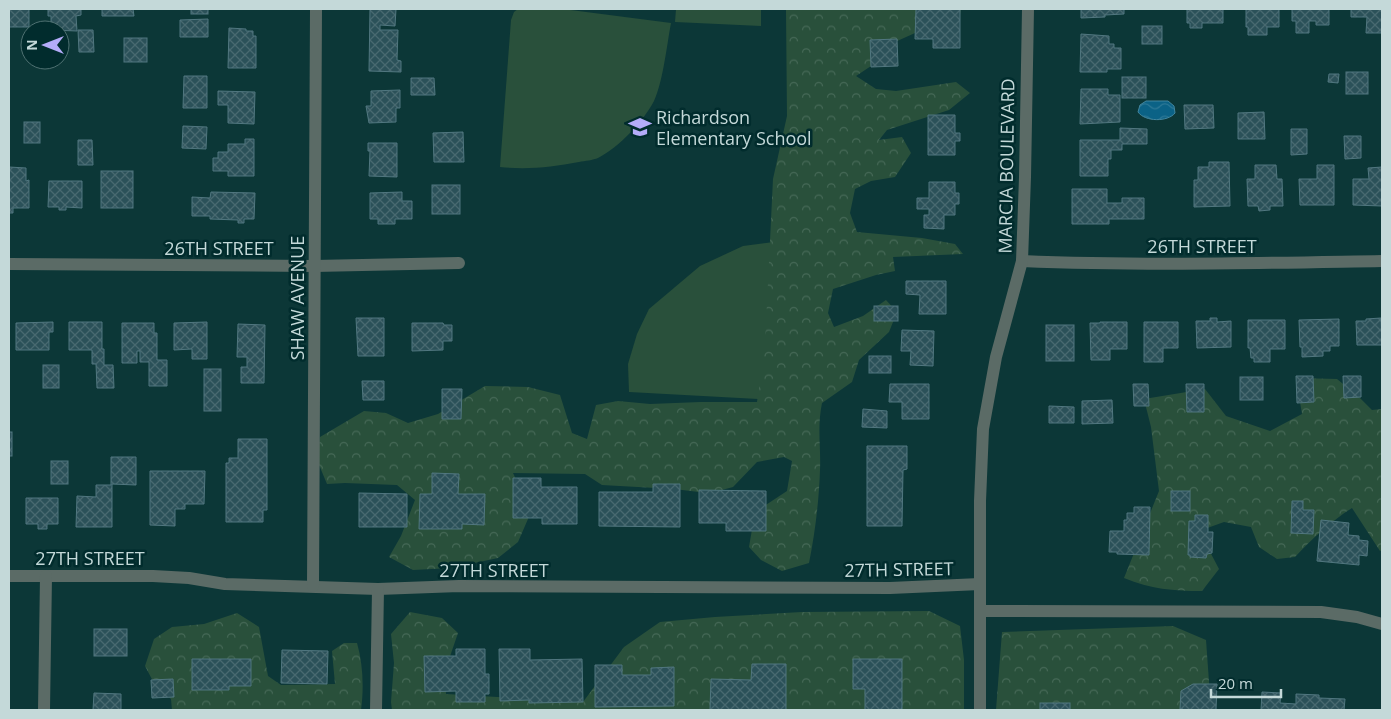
<svg xmlns="http://www.w3.org/2000/svg" width="1391" height="719" font-family="'Open Sans',sans-serif">
  <style>
    .green { fill: #29503b }
    .forest { fill: url(#forest-crowns) }
    .water { fill: url(#water-waves); stroke: #42869f }
    .building { fill: url(#building-cross-hatch); stroke: #517780 }
    .lines { fill: none; stroke-linecap: round; stroke-linejoin: round }
    .minor { stroke: #5b6b66; stroke-width: 12 }
    .labels { text-anchor: middle; dominant-baseline: central; stroke-width: 5; stroke-linejoin: round; paint-order: stroke }
    .poi-label { font-size: 18px; fill: #c4d9d9; stroke: #012c2d; text-anchor: start }
    .street-label { font-size: 18px; fill: #c4d9d9; stroke: #012c2d }
  </style>
  <defs>
    <pattern id="forest-crowns" width="20" height="18" patternUnits="userSpaceOnUse" patternTransform="scale(1.25)"><rect width="20" height="18" fill="#29503b"/><path d="M2 6a3 3 0 1 1 6 0M12 15a3 3 0 1 1 6 0" fill="none" stroke="#466957"/></pattern>
    <pattern id="water-waves" width="16" height="10" patternUnits="userSpaceOnUse" patternTransform="scale(1.25)"><rect width="16" height="10" fill="#0b6286"/><path d="M0 5q4-4 8 0t8 0" fill="none" stroke="#2d7896"/></pattern>
    <pattern id="building-cross-hatch" width="8" height="8" patternUnits="userSpaceOnUse" patternTransform="scale(1.25)"><rect width="8" height="8" fill="#2b5159"/><path d="M0 0l8 8M0 8l8-8" fill="none" stroke="#486970"/></pattern>
  </defs>
  <rect width="100%" height="100%" fill="#0c3737"/>
  <g class="green">
    <path d="M 518,9 L 563,9 L 671,23 C 667,44 663,82 654,101 C 643,122 619,147 598,158 C 593,160 585,161 579,162 C 552,167 528,170 500,167 L 511,20 L 514,12 Z"/>
    <path d="M 676,9 L 761,9 L 761,26 L 675,22 Z"/>
    <path d="M 774,242 L 772,381 L 758,399 L 629,392 L 628,364 L 637,334 L 649,309 L 700,266 L 743,246 Z"/>
  </g>
  <g class="forest">
    <path d="M 786,9 L 961,9 L 959,21 L 934,31 L 915,33 L 886,46 L 871,66 L 856,76 L 876,89 L 896,91 L 956,82 L 970,93 L 949,110 L 887,130 L 879,140 L 902,137 L 911,153 L 895,177 L 871,181 L 855,189 L 850,213 L 857,232 L 922,238 L 955,244 L 963,254 L 893,257 L 895,271 L 876,275 L 833,289 L 828,313 L 834,327 L 863,316 L 886,300 L 897,312 L 889,332 L 859,360 L 852,382 L 822,403 C 817,427 821,447 820,470 C 819,501 815,533 809,563 L 782,571 L 761,560 L 749,547 L 755,512 L 787,491 L 792,461 L 784,457 L 757,462 L 733,487 L 718,491 L 699,492 L 674,489 L 602,485 L 585,474 L 513,473 L 531,512 L 518,542 L 498,558 L 451,568 L 413,570 L 389,557 L 401,536 L 415,500 L 397,485 L 345,483 L 327,484 L 317,460 L 320,437 L 364,411 L 386,413 L 408,423 L 438,414 L 485,386 L 528,387 L 560,395 L 572,433 L 587,439 L 596,405 L 618,401 L 650,404 L 701,402 L 757,402 L 765,344 L 773,179 L 787,116 Z"/>
    <path d="M 1296,378 L 1337,379 L 1359,397 L 1372,410 L 1382,409 L 1382,550 L 1380,551 L 1352,508 C 1330,522 1313,538 1295,557 L 1277,559 L 1259,547 L 1251,527 L 1224,522 L 1199,531 L 1219,569 L 1202,591 C 1173,591 1151,589 1124,578 L 1159,491 L 1151,427 L 1144,399 L 1205,389 L 1226,416 L 1270,431 L 1302,414 Z"/>
    <path d="M 929,611 L 960,626 L 964,660 L 964,710 L 392,710 L 391,702 L 394,663 L 391,634 L 410,612 L 442,618 L 458,633 L 445,671 L 446,694 L 583,702 L 624,647 L 660,622 L 715,617 L 802,612 Z"/>
    <path d="M 237,613 L 259,627 L 268,676 L 281,685 L 335,684 L 332,651 L 344,643 L 357,643 C 363,664 364,688 361,710 L 172,710 L 171,699 L 155,685 L 145,666 L 154,639 L 172,627 L 204,624 Z"/>
    <path d="M 1173,626 L 1206,640 L 1211,710 L 996,710 L 1002,632 Z"/>
  </g>
  <path class="water" d="M 1146,101 L 1168,101 L 1174,106 L 1175,113 C 1168,122 1145,122 1138,112 L 1140,105 Z"/>
  <g class="building">
    <rect x="9" y="9" width="20" height="18"/>
    <path d="M 48,9 L 81,9 L 81,15 L 76,16 L 77,31 L 51,30 L 51,16 L 48,16 Z"/>
    <path d="M 102,9 L 133,9 L 134,16 L 102,16 Z"/>
    <rect x="191" y="9" width="17" height="5"/>
    <path d="M 370,9 L 396,9 L 395,26 L 380,25 L 380,30 L 398,30 L 397,60 L 401,61 L 401,72 L 369,71 Z"/>
    <path d="M 916,9 L 960,9 L 960,48 L 933,48 L 933,39 L 915,39 Z"/>
    <path d="M 1081,9 L 1124,9 L 1124,14 L 1105,15 L 1105,17 L 1081,18 Z"/>
    <path d="M 1187,9 L 1223,9 L 1223,23 L 1202,23 L 1202,28 L 1190,28 L 1190,23 L 1187,23 Z"/>
    <path d="M 1246,9 L 1279,9 L 1279,27 L 1267,27 L 1267,35 L 1248,35 L 1248,27 L 1246,27 Z"/>
    <path d="M 1292,9 L 1329,9 L 1329,25 L 1316,25 L 1316,21 L 1309,21 L 1309,33 L 1296,33 L 1296,21 L 1292,21 Z"/>
    <path d="M 1351,9 L 1382,9 L 1382,33 L 1366,33 L 1367,17 L 1351,17 Z"/>
    <path d="M 208,19 L 208,37 L 180,37 L 180,20 Z"/>
    <rect x="1142" y="26" width="20" height="18"/>
    <path d="M 229,28 L 246,29 L 246,31 L 253,31 L 253,36 L 256,36 L 256,68 L 228,68 Z"/>
    <path d="M 78,30 L 93,30 L 94,52 L 79,52 Z"/>
    <rect x="28" y="34" width="2" height="24"/>
    <path d="M 1081,34 L 1109,36 L 1109,44 L 1114,44 L 1114,48 L 1121,48 L 1121,69 L 1107,69 L 1107,72 L 1080,72 Z"/>
    <rect x="124" y="38" width="23" height="24"/>
    <path d="M 897,39 L 898,66 L 871,67 L 870,40 Z"/>
    <rect x="1346" y="72" width="22" height="22"/>
    <path d="M 1329,74 L 1339,74 L 1338,83 L 1328,82 Z"/>
    <path d="M 184,76 L 207,76 L 207,108 L 183,108 Z"/>
    <rect x="1122" y="77" width="24" height="21"/>
    <path d="M 411,78 L 434,78 L 435,95 L 411,95 Z"/>
    <path d="M 1081,89 L 1108,89 L 1108,95 L 1120,95 L 1120,122 L 1080,124 Z"/>
    <path d="M 400,90 L 400,108 L 396,108 L 396,122 L 369,123 L 366,106 L 371,106 L 371,91 Z"/>
    <path d="M 218,91 L 255,92 L 254,124 L 228,123 L 228,105 L 218,105 Z"/>
    <path d="M 1184,105 L 1213,105 L 1214,128 L 1185,129 Z"/>
    <path d="M 1264,112 L 1265,139 L 1238,139 L 1238,113 Z"/>
    <path d="M 928,115 L 955,115 L 955,133 L 960,133 L 960,141 L 955,141 L 955,155 L 928,155 Z"/>
    <rect x="24" y="122" width="16" height="21"/>
    <path d="M 183,126 L 207,127 L 206,149 L 182,148 Z"/>
    <path d="M 1120,128 L 1147,129 L 1147,144 L 1122,144 L 1122,150 L 1111,150 L 1111,159 L 1108,159 L 1108,176 L 1080,176 L 1080,140 L 1120,140 Z"/>
    <path d="M 1291,129 L 1307,129 L 1307,154 L 1291,155 Z"/>
    <path d="M 463,132 L 464,162 L 434,162 L 433,133 Z"/>
    <path d="M 1344,136 L 1361,136 L 1361,158 L 1345,159 Z"/>
    <path d="M 245,139 L 254,139 L 254,176 L 228,176 L 228,171 L 213,171 L 213,158 L 218,158 L 218,152 L 228,152 L 228,144 L 245,144 Z"/>
    <path d="M 78,140 L 92,140 L 93,165 L 78,165 Z"/>
    <path d="M 368,143 L 397,143 L 397,177 L 369,176 L 370,151 L 368,151 Z"/>
    <path d="M 1209,162 L 1229,162 L 1230,206 L 1194,207 L 1194,180 L 1198,180 L 1198,167 L 1209,167 Z"/>
    <path d="M 1255,165 L 1276,165 L 1277,179 L 1282,179 L 1283,206 L 1270,206 L 1270,210 L 1259,211 L 1258,206 L 1248,206 L 1247,179 L 1255,179 Z"/>
    <path d="M 1317,165 L 1334,165 L 1334,205 L 1300,205 L 1299,179 L 1317,179 Z"/>
    <path d="M 9,167 L 26,168 L 26,181 L 29,180 L 29,208 L 13,208 L 13,213 L 9,213 Z"/>
    <path d="M 1382,167 L 1382,206 L 1353,205 L 1353,179 L 1369,179 L 1368,168 Z"/>
    <rect x="101" y="171" width="32" height="37"/>
    <path d="M 49,181 L 82,181 L 82,208 L 66,207 L 66,210 L 59,210 L 59,207 L 48,207 Z"/>
    <path d="M 929,182 L 955,182 L 955,193 L 959,193 L 959,204 L 955,204 L 955,215 L 944,215 L 944,229 L 924,228 L 924,215 L 929,215 L 929,209 L 917,209 L 917,198 L 929,198 Z"/>
    <rect x="432" y="185" width="28" height="29"/>
    <path d="M 1072,189 L 1107,189 L 1107,203 L 1122,203 L 1122,198 L 1144,198 L 1144,219 L 1109,219 L 1109,224 L 1072,224 Z"/>
    <path d="M 211,192 L 255,193 L 254,219 L 244,219 L 244,223 L 238,223 L 238,220 L 210,219 L 210,216 L 192,216 L 192,197 L 210,198 Z"/>
    <path d="M 402,192 L 402,201 L 412,201 L 412,219 L 395,219 L 395,224 L 378,224 L 378,219 L 370,219 L 370,193 Z"/>
    <path d="M 906,281 L 946,281 L 946,314 L 919,314 L 920,295 L 906,294 Z"/>
    <rect x="874" y="306" width="24" height="15"/>
    <path d="M 356,318 L 384,318 L 384,356 L 358,356 Z"/>
    <path d="M 1210,318 L 1217,318 L 1217,322 L 1231,321 L 1231,347 L 1197,348 L 1196,321 L 1210,321 Z"/>
    <path d="M 1381,318 L 1382,345 L 1357,345 L 1356,321 L 1366,321 L 1366,319 Z"/>
    <path d="M 1339,319 L 1339,346 L 1330,346 L 1330,351 L 1323,351 L 1323,356 L 1302,357 L 1302,347 L 1300,347 L 1299,320 Z"/>
    <path d="M 1248,320 L 1285,320 L 1285,349 L 1270,349 L 1270,362 L 1254,362 L 1254,358 L 1251,358 L 1250,348 L 1248,348 Z"/>
    <path d="M 53,322 L 53,332 L 49,332 L 49,350 L 16,350 L 16,323 Z"/>
    <path d="M 69,322 L 102,322 L 102,349 L 104,349 L 104,365 L 113,365 L 114,388 L 97,388 L 96,364 L 92,364 L 92,350 L 69,350 Z"/>
    <path d="M 207,322 L 207,359 L 192,359 L 192,349 L 174,350 L 174,323 Z"/>
    <path d="M 1100,322 L 1127,322 L 1127,349 L 1110,349 L 1110,360 L 1091,360 L 1090,323 L 1100,323 Z"/>
    <path d="M 1144,322 L 1178,322 L 1178,348 L 1163,348 L 1163,362 L 1144,362 Z"/>
    <path d="M 122,323 L 154,323 L 154,333 L 157,333 L 157,360 L 167,360 L 167,386 L 149,386 L 149,362 L 140,362 L 140,351 L 137,351 L 137,363 L 122,363 Z"/>
    <path d="M 412,323 L 443,323 L 444,325 L 452,325 L 452,341 L 443,341 L 443,350 L 412,351 Z"/>
    <path d="M 238,324 L 265,325 L 264,383 L 241,383 L 241,367 L 247,367 L 247,357 L 237,357 Z"/>
    <rect x="1046" y="325" width="28" height="36"/>
    <path d="M 902,330 L 934,331 L 933,366 L 910,365 L 911,351 L 901,351 Z"/>
    <rect x="869" y="356" width="22" height="17"/>
    <rect x="43" y="365" width="16" height="23"/>
    <rect x="204" y="369" width="17" height="42"/>
    <path d="M 1296,376 L 1313,376 L 1314,402 L 1297,403 Z"/>
    <path d="M 1343,376 L 1361,376 L 1361,397 L 1344,398 Z"/>
    <rect x="1240" y="377" width="23" height="23"/>
    <path d="M 362,381 L 384,381 L 384,400 L 363,400 Z"/>
    <path d="M 890,384 L 929,384 L 929,419 L 902,419 L 902,402 L 889,402 Z"/>
    <path d="M 1133,384 L 1148,384 L 1149,406 L 1134,406 Z"/>
    <path d="M 1186,384 L 1204,384 L 1204,412 L 1187,412 Z"/>
    <path d="M 442,389 L 462,389 L 461,419 L 442,419 Z"/>
    <path d="M 1112,400 L 1113,423 L 1082,424 L 1082,401 Z"/>
    <path d="M 1049,406 L 1074,407 L 1074,423 L 1049,423 Z"/>
    <path d="M 863,409 L 887,411 L 887,428 L 862,427 Z"/>
    <rect x="9" y="432" width="3" height="24"/>
    <path d="M 238,439 L 267,439 L 267,510 L 263,510 L 263,522 L 226,522 L 226,463 L 229,463 L 229,458 L 238,458 Z"/>
    <path d="M 867,446 L 907,446 L 907,469 L 903,470 L 902,526 L 867,526 Z"/>
    <path d="M 111,457 L 136,457 L 136,485 L 112,484 L 112,527 L 76,527 L 77,496 L 96,497 L 96,485 L 111,485 Z"/>
    <rect x="51" y="461" width="17" height="23"/>
    <path d="M 150,471 L 205,471 L 204,504 L 185,504 L 185,509 L 175,509 L 175,526 L 150,525 Z"/>
    <path d="M 432,473 L 459,474 L 458,494 L 485,494 L 484,525 L 462,524 L 462,529 L 419,529 L 420,494 L 432,494 Z"/>
    <path d="M 513,478 L 541,478 L 541,487 L 577,487 L 577,524 L 542,524 L 542,518 L 513,518 Z"/>
    <path d="M 653,484 L 680,484 L 680,527 L 599,526 L 599,492 L 653,492 Z"/>
    <path d="M 699,490 L 766,491 L 766,531 L 726,531 L 726,523 L 699,523 Z"/>
    <rect x="1171" y="491" width="19" height="20"/>
    <path d="M 359,493 L 407,494 L 407,527 L 359,527 Z"/>
    <path d="M 26,498 L 58,498 L 58,524 L 47,524 L 47,529 L 38,529 L 38,524 L 26,524 Z"/>
    <path d="M 1292,501 L 1303,501 L 1303,510 L 1314,510 L 1313,534 L 1291,533 Z"/>
    <path d="M 1134,507 L 1150,507 L 1149,555 L 1117,554 L 1117,552 L 1109,552 L 1110,531 L 1124,531 L 1124,520 L 1127,520 L 1127,513 L 1134,513 Z"/>
    <path d="M 1195,515 L 1208,515 L 1208,532 L 1213,532 L 1212,553 L 1207,554 L 1206,558 L 1190,557 L 1190,555 L 1188,555 L 1189,521 L 1195,521 Z"/>
    <path d="M 1321,520 L 1349,523 L 1348,535 L 1359,536 L 1359,540 L 1368,541 L 1367,556 L 1359,555 L 1359,565 L 1317,561 Z"/>
    <rect x="94" y="629" width="33" height="27"/>
    <path d="M 456,649 L 485,649 L 485,674 L 489,674 L 489,694 L 485,694 L 485,702 L 456,702 L 456,691 L 425,692 L 424,656 L 456,656 Z"/>
    <path d="M 499,649 L 530,649 L 530,660 L 582,659 L 583,702 L 529,703 L 529,700 L 500,701 Z"/>
    <path d="M 282,650 L 328,651 L 327,684 L 281,683 Z"/>
    <path d="M 192,659 L 251,659 L 251,686 L 229,686 L 229,690 L 192,690 Z"/>
    <path d="M 853,659 L 902,659 L 902,710 L 865,710 L 865,689 L 853,689 Z"/>
    <path d="M 752,664 L 786,664 L 786,710 L 710,710 L 711,679 L 751,680 Z"/>
    <path d="M 595,665 L 622,665 L 622,675 L 651,675 L 651,668 L 674,667 L 674,706 L 595,707 Z"/>
    <path d="M 173,679 L 174,697 L 152,698 L 151,680 Z"/>
    <path d="M 1193,684 L 1217,684 L 1216,710 L 1182,710 L 1183,709 L 1180,709 L 1181,691 Z"/>
    <path d="M 1262,692 L 1281,693 L 1280,703 L 1296,704 L 1296,694 L 1319,695 L 1319,698 L 1345,699 L 1344,710 L 1261,710 Z"/>
    <path d="M 94,693 L 121,694 L 121,710 L 93,710 Z"/>
    <rect x="1040" y="703" width="30" height="7"/>
  </g>
  <g class="lines">
    <g class="minor">
      <path d="M 1022,261 C 1142,266 1262,263 1382,261"/>
      <path d="M 9,264 L 314,266 L 459,263"/>
      <path d="M 9,576 L 153,576 L 189,578 L 225,584 L 378,589 L 459,586 L 890,588 L 980,584"/>
      <path d="M 313,586 L 316,9"/>
      <path d="M 981,611 L 1321,612 L 1357,617 L 1382,624"/>
      <path d="M 44,710 L 46,576"/>
      <path d="M 376,710 L 378,589"/>
      <path d="M 980,710 L 980,501 L 983,429 L 996,357 L 1022,261 L 1025,177 L 1028,9"/>
    </g>
  </g>
  <defs>
    <symbol id="school-bare" viewBox="-9 -9 18 18"><path d="M0-5L7-2L0 1L-7-2ZM-4 1L0 2.5L4 1V4Q0 6-4 4Z" fill="#b4acf9" stroke="#012c2d" stroke-width="2.5" paint-order="stroke"/></symbol>
  </defs>
  <g fill-rule="evenodd">
    <use href="#school-bare" x="624" y="111" width="32" height="32"/>
  </g>
  <g class="labels">
    <g class="poi-label">
      <text x="656" y="117">Richardson<tspan x="656" dy="21">Elementary School</tspan></text>
    </g>
    <g class="street-label">
      <text transform="translate(1006 166) rotate(-89)">MARCIA BOULEVARD</text>
      <text x="1202" y="246">26TH STREET</text>
      <text x="219" y="248">26TH STREET</text>
      <text transform="translate(297 298) rotate(-90)">SHAW AVENUE</text>
      <text x="90" y="558">27TH STREET</text>
      <text transform="translate(899 569) rotate(-1)">27TH STREET</text>
      <text x="494" y="570">27TH STREET</text>
    </g>
  </g>
  <rect width="1391" height="719" fill="none" stroke="#c4d9d9" stroke-width="20"/>
  <g transform="translate(45 45) rotate(270)"><circle r="24" fill="#012c2d" stroke="#4f7172"/>
  <path d="M0-4L9 19L0 12L-9 19Z" fill="#b4acf9"/>
  <text y="-8" font-size="14" font-weight="bold" text-anchor="middle" fill="#c4d9d9">N</text>
  </g>
  <path d="M1211 689v8h70v-8" fill="none" stroke="#c4d9d9" stroke-width="2.5"/>
  <text x="1218" y="689" font-size="15" fill="#c4d9d9" stroke="#012c2d" stroke-width="4" paint-order="stroke">20 m</text>
</svg>
